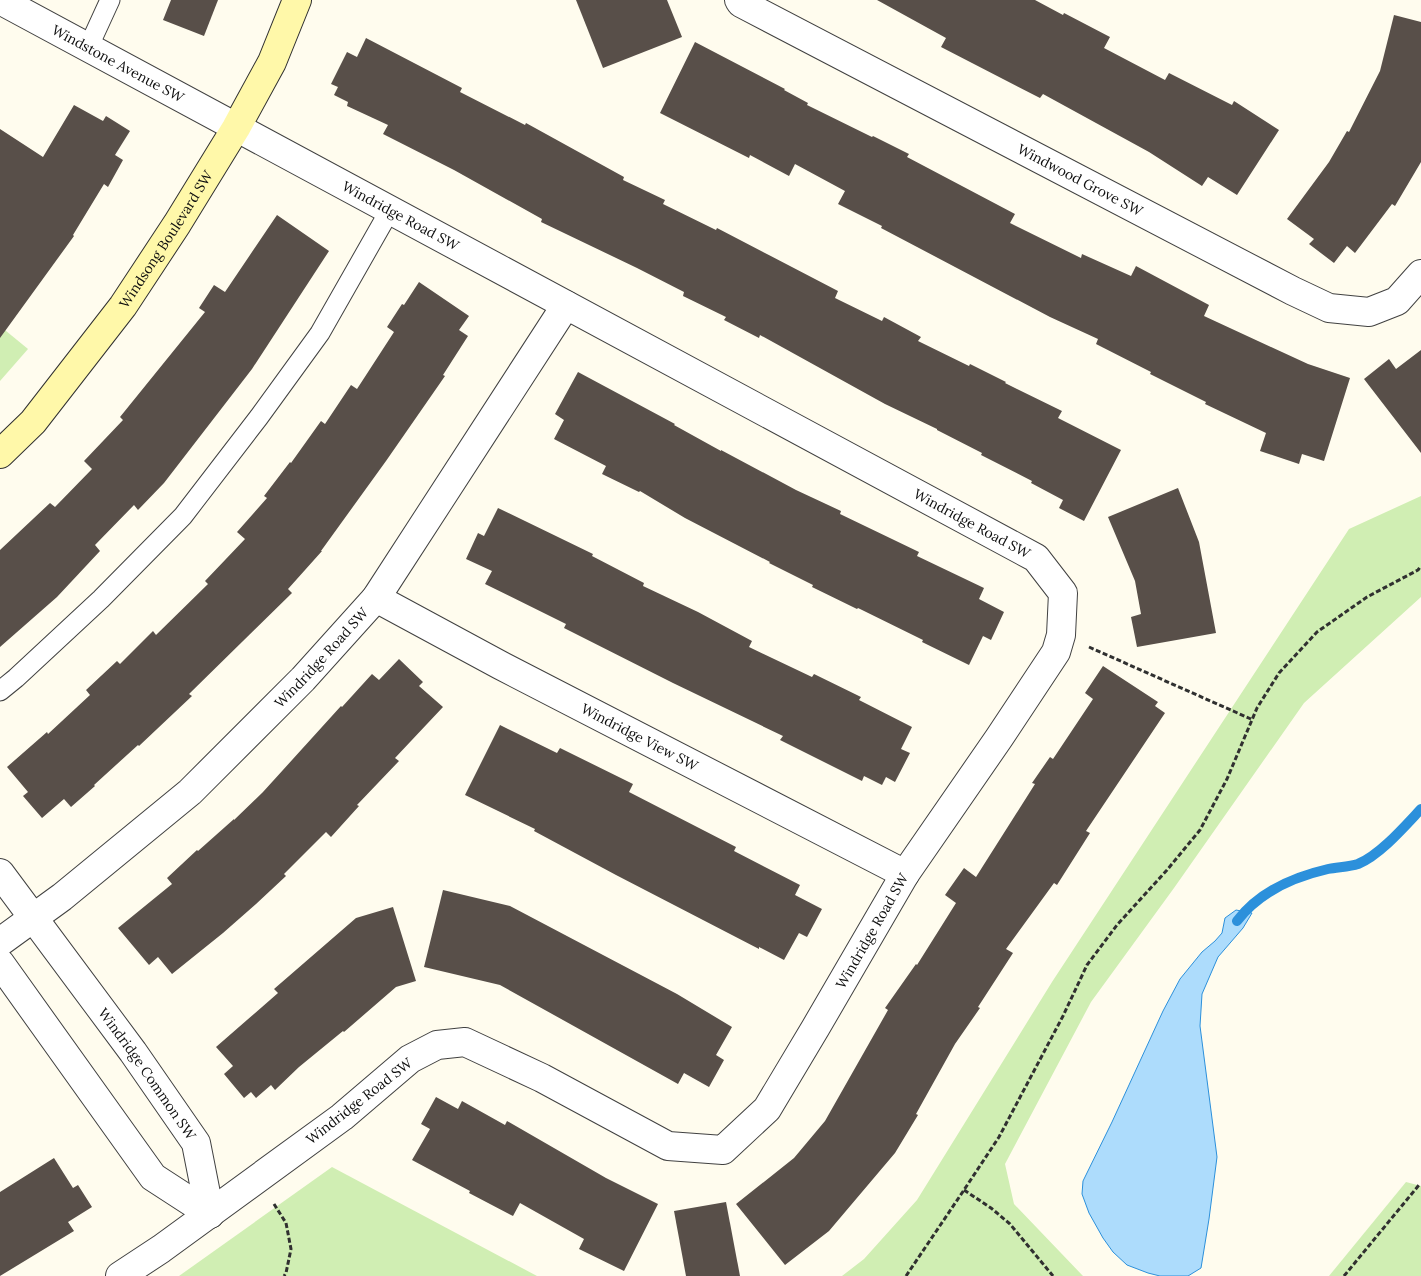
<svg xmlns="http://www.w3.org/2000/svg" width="1421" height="1276" font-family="Lora,serif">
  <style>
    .green { fill: #d0eeb3 }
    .water { fill: #addcfc; stroke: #2c90db }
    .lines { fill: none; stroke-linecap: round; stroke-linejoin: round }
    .stream { stroke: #2c90db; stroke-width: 10 }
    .building { fill: #584f49 }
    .lane-casing { stroke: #414141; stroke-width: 21 }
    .street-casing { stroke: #414141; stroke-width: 30 }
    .secondary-casing { stroke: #303030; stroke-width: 30 }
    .path { stroke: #303030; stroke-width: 3; stroke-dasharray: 5 2.5; stroke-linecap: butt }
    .lane { stroke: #fff; stroke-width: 19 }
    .street { stroke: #fff; stroke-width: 28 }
    .secondary { stroke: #fff8a9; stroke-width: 28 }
    .labels { text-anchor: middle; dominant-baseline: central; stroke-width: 5; stroke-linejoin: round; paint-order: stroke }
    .street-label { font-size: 14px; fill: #0e0e0e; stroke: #fff }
  </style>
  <rect width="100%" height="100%" fill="#fffcee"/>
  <g class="green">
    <path d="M 0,326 L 28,349 L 0,381 Z"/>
    <path d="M 1421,496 L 1421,597 L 1304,703 L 1174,888 L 1091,1002 L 1005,1164 L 1014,1204 L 1083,1276 L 842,1276 L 864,1259 L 917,1200 L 1052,982 L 1349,529 Z"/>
    <path d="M 332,1167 L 537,1276 L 179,1276 Z"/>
    <path d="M 1406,1182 L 1421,1186 L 1421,1276 L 1329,1276 Z"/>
  </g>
  <path class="water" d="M 1236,910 L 1252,913 L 1243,928 L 1218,957 L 1202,994 L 1200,1026 L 1217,1157 L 1209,1219 L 1201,1268 L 1188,1276 L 1160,1276 L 1148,1273 L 1127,1265 L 1113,1252 L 1103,1238 L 1089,1213 L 1082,1194 L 1083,1181 L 1112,1122 L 1163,1011 L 1180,979 L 1202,952 L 1215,941 L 1222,933 L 1225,918 Z"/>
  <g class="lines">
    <path class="stream" d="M 1237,921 C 1259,892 1293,877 1328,869 C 1337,867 1349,867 1358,864 C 1380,855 1405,826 1421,809"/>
  </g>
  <g class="building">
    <path d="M 171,0 L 218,0 L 204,36 L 163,20 Z"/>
    <path d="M 576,0 L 667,0 L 682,37 L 603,68 Z"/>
    <path d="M 877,0 L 1035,0 L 1063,15 L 1064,13 L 1110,37 L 1104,48 L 1165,80 L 1169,73 L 1232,105 L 1234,101 L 1279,130 L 1237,195 L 1208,177 L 1202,186 L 1149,152 L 1043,94 L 1040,98 L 941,47 L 946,38 Z"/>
    <path d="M 1394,15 L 1421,22 L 1421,162 L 1395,206 L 1392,204 L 1355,253 L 1347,246 L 1334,263 L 1309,244 L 1314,239 L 1287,219 L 1329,162 L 1347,131 L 1349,132 L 1380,71 Z"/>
    <path d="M 366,38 L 462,88 L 460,92 L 525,125 L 526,123 L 624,177 L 623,180 L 665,200 L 663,204 L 716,230 L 717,228 L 838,291 L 835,298 L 882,321 L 884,317 L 921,337 L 918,341 L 969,366 L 970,364 L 1006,382 L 1005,383 L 1062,411 L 1058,418 L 1121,450 L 1084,521 L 1059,508 L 1063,500 L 1031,483 L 1032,481 L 981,455 L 982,453 L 937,430 L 937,429 L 885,404 L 760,335 L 759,338 L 724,320 L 726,317 L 683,296 L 684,292 L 637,268 L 541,222 L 542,219 L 454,170 L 383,134 L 388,125 L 347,106 L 348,102 L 334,95 L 338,87 L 331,84 L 347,52 L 357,57 Z"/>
    <path d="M 695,42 L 785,89 L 784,90 L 808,103 L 807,105 L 872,137 L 873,136 L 909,154 L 907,157 L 1015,214 L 1010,223 L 1081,258 L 1082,254 L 1131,276 L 1136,266 L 1209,305 L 1204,316 L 1308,364 L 1350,378 L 1324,461 L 1302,454 L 1299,464 L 1260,451 L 1266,433 L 1205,404 L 1206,402 L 1150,374 L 1151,372 L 1096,344 L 1098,339 L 1050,317 L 881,228 L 882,226 L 838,204 L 845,191 L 795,164 L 789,176 L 750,155 L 749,158 L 660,113 Z"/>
    <path d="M 74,105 L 103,121 L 106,116 L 130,131 L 115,155 L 123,160 L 108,187 L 104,184 L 73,235 L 74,236 L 0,338 L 0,129 L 43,157 Z"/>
    <path d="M 277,215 L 329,251 L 252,369 L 164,483 L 138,510 L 134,505 L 95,545 L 100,551 L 57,597 L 0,647 L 0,550 L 50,503 L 55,507 L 92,469 L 84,461 L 123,420 L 120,417 L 205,312 L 199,308 L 214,285 L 225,292 Z"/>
    <path d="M 419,282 L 469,316 L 459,330 L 468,336 L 443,375 L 445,376 L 386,461 L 321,551 L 322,551 L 288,589 L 292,593 L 189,694 L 192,696 L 139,746 L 138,745 L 94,785 L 95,786 L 71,807 L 64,799 L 42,818 L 23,796 L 28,792 L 7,767 L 47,732 L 48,734 L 90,695 L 86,690 L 117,661 L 120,664 L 153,631 L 156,635 L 208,584 L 205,581 L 245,539 L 237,532 L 267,498 L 264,496 L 290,462 L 291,463 L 321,421 L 325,424 L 351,385 L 357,389 L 394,332 L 387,327 L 402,304 L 404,305 Z"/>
    <path d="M 1421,350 L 1421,453 L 1364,379 L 1389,359 L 1396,369 Z"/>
    <path d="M 578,372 L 675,424 L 674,425 L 721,451 L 721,450 L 796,490 L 841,511 L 840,514 L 919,552 L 917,556 L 984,588 L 979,599 L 1004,612 L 991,640 L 983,636 L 969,665 L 922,642 L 923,640 L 858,608 L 857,609 L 812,587 L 813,585 L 769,563 L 770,562 L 685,518 L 640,491 L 639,492 L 602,474 L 606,466 L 554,439 L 564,420 L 555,414 Z"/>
    <path d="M 1178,488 L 1199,542 L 1216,633 L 1137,647 L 1131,617 L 1141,614 L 1135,581 L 1108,517 Z"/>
    <path d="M 498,508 L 593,554 L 592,556 L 644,583 L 643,586 L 698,612 L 752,641 L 749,647 L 812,677 L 814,674 L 861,697 L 859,700 L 912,727 L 901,749 L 910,753 L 895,782 L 886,777 L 882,785 L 864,776 L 862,781 L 780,740 L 783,736 L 673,683 L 564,628 L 566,624 L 485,584 L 492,571 L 466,559 L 478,533 L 484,536 Z"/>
    <path d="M 399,659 L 423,682 L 419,686 L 443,707 L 395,758 L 399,761 L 357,805 L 359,806 L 331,837 L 326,832 L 284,874 L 286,876 L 256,904 L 223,933 L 172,974 L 158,957 L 149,965 L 118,928 L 172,884 L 167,878 L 197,850 L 198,851 L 234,819 L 234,820 L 263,792 L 341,706 L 342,707 L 372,674 L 379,680 Z"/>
    <path d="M 1103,666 L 1158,702 L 1155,706 L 1165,713 L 1086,831 L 1090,833 L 1057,885 L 1054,883 L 1006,949 L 1013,953 L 978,1007 L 980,1008 L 955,1044 L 916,1114 L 918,1115 L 895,1153 L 829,1231 L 785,1265 L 736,1204 L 794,1158 L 825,1121 L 888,1010 L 885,1008 L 916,964 L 917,965 L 956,903 L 945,895 L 964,868 L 976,877 L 1035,784 L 1032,783 L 1050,757 L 1053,759 L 1093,699 L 1085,693 Z"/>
    <path d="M 500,725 L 557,753 L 560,748 L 633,784 L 629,792 L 736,847 L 734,851 L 800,885 L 795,895 L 822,909 L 807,937 L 799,933 L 784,960 L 759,947 L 759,949 L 616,875 L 534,831 L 535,829 L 465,795 Z"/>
    <path d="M 443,890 L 510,906 L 677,994 L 732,1027 L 716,1055 L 724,1060 L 709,1087 L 684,1073 L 678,1084 L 500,985 L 424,967 Z"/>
    <path d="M 393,907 L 416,981 L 396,987 L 344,1032 L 343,1031 L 299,1067 L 275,1090 L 271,1085 L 256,1098 L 251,1092 L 244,1098 L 224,1074 L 233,1066 L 216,1047 L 278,993 L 274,989 L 356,918 Z"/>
    <path d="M 436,1097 L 458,1109 L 462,1101 L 505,1125 L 507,1121 L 606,1178 L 658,1204 L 624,1271 L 579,1249 L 584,1239 L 520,1203 L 513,1216 L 469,1193 L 470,1191 L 412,1160 L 430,1129 L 421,1124 Z"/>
    <path d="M 54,1158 L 73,1188 L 78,1185 L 92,1207 L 68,1222 L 74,1231 L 0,1276 L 0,1192 Z"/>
    <path d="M 726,1202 L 740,1276 L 686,1276 L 674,1211 Z"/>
  </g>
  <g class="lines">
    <defs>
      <g id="lane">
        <path d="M 88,48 L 110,0"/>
        <path d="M 0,691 L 16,678 L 101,599 L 183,516 L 259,417 L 320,333 L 390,210"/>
      </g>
      <g id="street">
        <path id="s1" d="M 0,0 L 1036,558 L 1063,593 L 1061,635 L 1056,652 L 999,738 L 905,874 L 816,1027 L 767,1109 L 723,1150 L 668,1146 L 542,1078 L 465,1042 L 437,1045 L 410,1059 L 342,1117 L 161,1249 L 120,1276"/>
        <path id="s2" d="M 739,0 L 741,3 L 1293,291 L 1329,308 L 1369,312 L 1397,301 L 1421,274"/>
        <path id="s3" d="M 376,598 L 500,665 L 905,874"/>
        <path id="s4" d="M 0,873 L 133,1052 L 196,1143 L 210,1214"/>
        <path id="s5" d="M 0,942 L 62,897 L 190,792 L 303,679 L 376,598 L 566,305"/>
        <path d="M 0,963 L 153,1177 L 210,1214"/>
      </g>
      <g id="secondary">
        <path id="s6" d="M 0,454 L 33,422 L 123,306 L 177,224 L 236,128 L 272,62 L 297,0"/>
      </g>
    </defs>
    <use href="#lane" class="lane-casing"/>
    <use href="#street" class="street-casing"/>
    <use href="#secondary" class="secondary-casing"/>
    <g class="path">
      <path d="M 1089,647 L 1251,719"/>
      <path d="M 964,1190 L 991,1208 L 1010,1224 L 1053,1276"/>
      <path d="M 274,1204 L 286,1223 L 291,1249 L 286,1273 L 284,1276"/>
      <path d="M 906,1276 L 964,1190 L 999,1137 L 1063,1016 L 1087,965 L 1117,925 L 1167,870 L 1200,830 L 1227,779 L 1257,708 L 1279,673 L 1317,632 L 1367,597 L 1418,570 L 1421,566"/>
      <path d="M 1344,1276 L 1419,1185"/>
    </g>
    <use href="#lane" class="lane"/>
    <use href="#street" class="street"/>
    <use href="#secondary" class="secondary"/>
  </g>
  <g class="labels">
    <g class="street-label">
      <text stroke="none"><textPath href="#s1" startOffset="134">Windstone Avenue SW</textPath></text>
      <text stroke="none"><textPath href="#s2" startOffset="386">Windwood Grove SW</textPath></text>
      <text stroke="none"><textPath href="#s1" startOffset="455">Windridge Road SW</textPath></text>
      <text stroke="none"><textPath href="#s6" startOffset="272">Windsong Boulevard SW</textPath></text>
      <text stroke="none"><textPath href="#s1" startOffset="1104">Windridge Road SW</textPath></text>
      <text stroke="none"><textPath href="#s5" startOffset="430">Windridge Road SW</textPath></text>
      <text stroke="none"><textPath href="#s3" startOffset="298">Windridge View SW</textPath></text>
      <text transform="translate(872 931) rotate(-60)">Windridge Road SW</text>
      <text stroke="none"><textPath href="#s4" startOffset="249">Windridge Common SW</textPath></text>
      <text transform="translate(359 1101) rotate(-38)">Windridge Road SW</text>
    </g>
  </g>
</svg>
